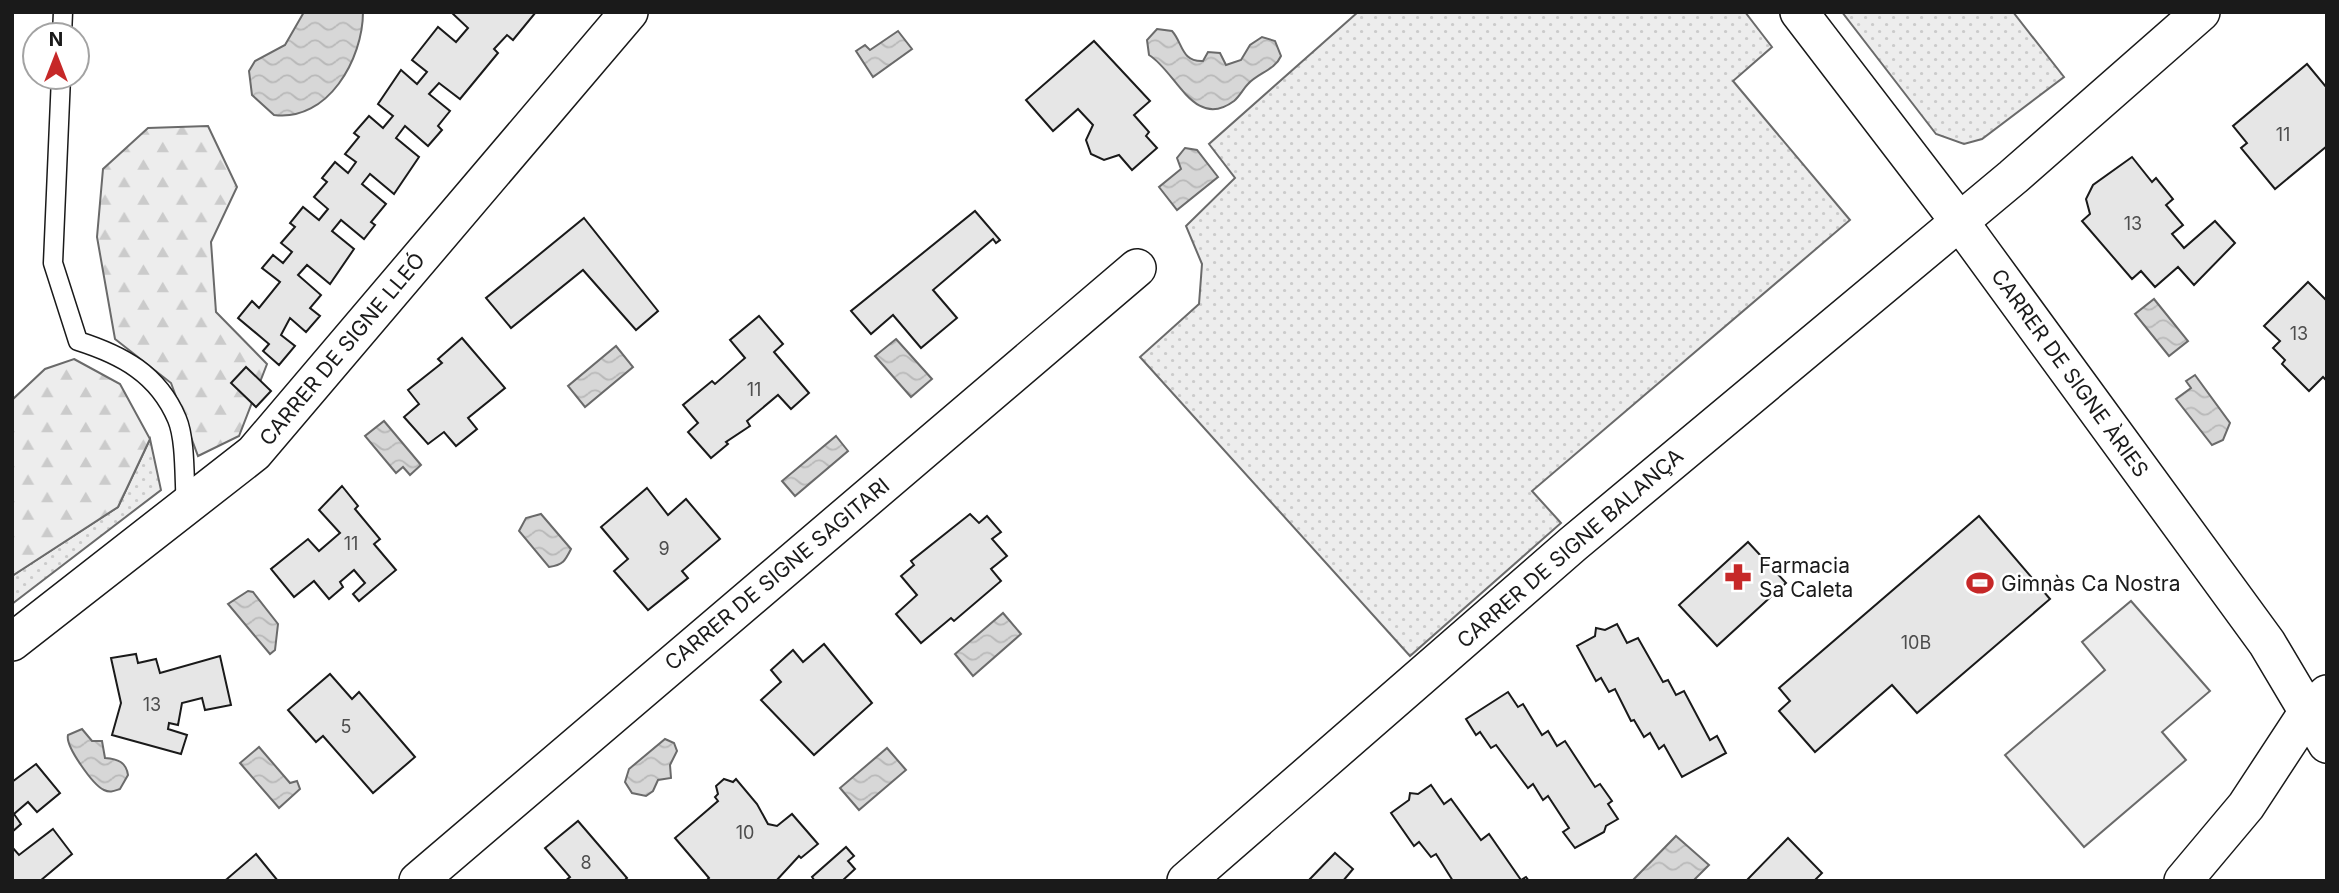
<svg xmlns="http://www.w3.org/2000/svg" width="2339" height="893" font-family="Inter,sans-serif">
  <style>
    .green { fill: url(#green-dots); stroke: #6a6a6a; stroke-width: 2 }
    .forest { fill: url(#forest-firs); stroke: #6a6a6a; stroke-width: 2 }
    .pitch { fill: #ededed; stroke: #6a6a6a; stroke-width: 2 }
    .water { fill: url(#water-waves); stroke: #6a6a6a; stroke-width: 2 }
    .building { fill: #e6e6e6; stroke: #1a1a1a; stroke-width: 2 }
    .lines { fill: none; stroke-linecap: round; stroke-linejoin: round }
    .lane-casing { stroke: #1a1a1a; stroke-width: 21 }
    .street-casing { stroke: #1a1a1a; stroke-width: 40 }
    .lane { stroke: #fff; stroke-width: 18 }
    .street { stroke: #fff; stroke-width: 37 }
    .labels { text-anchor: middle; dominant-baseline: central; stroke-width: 5; stroke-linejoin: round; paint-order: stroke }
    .number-label { font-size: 18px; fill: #4d4d4d }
    .street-label { font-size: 21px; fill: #1a1a1a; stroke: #fff }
    .poi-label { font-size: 21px; fill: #1a1a1a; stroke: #fff; text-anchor: start }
  </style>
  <defs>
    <pattern id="green-dots" width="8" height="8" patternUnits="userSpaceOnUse" patternTransform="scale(1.75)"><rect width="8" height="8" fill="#ededed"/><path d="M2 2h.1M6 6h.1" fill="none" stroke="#cbcbcb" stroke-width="1.8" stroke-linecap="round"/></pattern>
    <pattern id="forest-firs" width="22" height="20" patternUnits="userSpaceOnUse" patternTransform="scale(1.75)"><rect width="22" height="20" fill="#ededed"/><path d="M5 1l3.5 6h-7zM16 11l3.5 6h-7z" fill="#cbcbcb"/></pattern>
    <pattern id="water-waves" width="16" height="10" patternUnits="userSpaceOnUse" patternTransform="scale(1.75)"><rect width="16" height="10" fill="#d7d7d7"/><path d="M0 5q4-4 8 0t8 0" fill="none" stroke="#b8b8b8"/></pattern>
  </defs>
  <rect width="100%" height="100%" fill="#fff"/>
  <g class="green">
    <path d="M 1358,12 L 1745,12 L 1772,47 L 1733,81 L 1850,220 L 1532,491 L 1561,523 L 1410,656 L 1140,357 L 1199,304 L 1202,264 L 1186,226 L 1235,178 L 1209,144 Z"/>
    <path d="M 1842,12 L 2013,12 L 2064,77 L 1982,139 L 1964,144 L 1936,134 Z"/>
    <path d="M 150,439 L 161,490 L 12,604 L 12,576 L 118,507 Z"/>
  </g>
  <g class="forest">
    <path d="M 208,126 L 237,187 L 211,242 L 216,312 L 267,364 L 239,436 L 198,456 L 171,383 L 115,339 L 97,237 L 103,169 L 148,128 Z"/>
    <path d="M 74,359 L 120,384 L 150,439 L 118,507 L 12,576 L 12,400 L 45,369 Z"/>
  </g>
  <path class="pitch" d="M 2131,601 L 2210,691 L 2162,732 L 2186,760 L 2084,847 L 2005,755 L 2105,670 L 2082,642 Z"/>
  <g class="water">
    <path d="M 304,12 L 363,12 C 363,59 328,122 274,115 L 252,95 L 249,71 L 255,61 L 285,45 Z"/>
    <path d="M 1157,29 L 1172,31 C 1183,43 1181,62 1203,61 L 1208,52 L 1220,53 L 1226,65 L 1241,60 L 1250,45 L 1262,37 L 1275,41 L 1281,56 C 1275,70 1258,73 1248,84 C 1243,89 1240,96 1234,101 C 1194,131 1176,71 1149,55 L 1147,40 Z"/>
    <path d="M 898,31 L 912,49 L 873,77 L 856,51 L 865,45 L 870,50 Z"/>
    <path d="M 1185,148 L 1197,150 L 1218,177 L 1177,210 L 1159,187 L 1181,169 L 1177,158 Z"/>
    <path d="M 2154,299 L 2188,341 L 2169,356 L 2135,314 Z"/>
    <path d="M 896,339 L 932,379 L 911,397 L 875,356 Z"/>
    <path d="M 616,346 L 633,367 L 585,407 L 568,386 Z"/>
    <path d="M 2195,375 L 2230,423 L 2223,440 L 2212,445 L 2176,399 L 2191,388 L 2186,381 Z"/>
    <path d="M 384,421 L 421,465 L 410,475 L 403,467 L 396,473 L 365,436 Z"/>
    <path d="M 836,436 L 848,451 L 795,496 L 782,481 Z"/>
    <path d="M 541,514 L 571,549 C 565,561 563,565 549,567 L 519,531 L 526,518 Z"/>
    <path d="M 248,591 L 253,592 L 278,624 L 275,650 L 270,654 L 228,604 Z"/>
    <path d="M 1003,613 L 1021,634 L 973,676 L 955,654 Z"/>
    <path d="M 82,729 L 92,741 L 102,741 L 105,758 C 118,759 126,762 128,775 L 120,789 C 114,791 110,793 104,790 C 93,785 65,746 68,735 Z"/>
    <path d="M 665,739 L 674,743 L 677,751 L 670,765 L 671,778 L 658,780 L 653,791 L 646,796 L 632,793 L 625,782 L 629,769 Z"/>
    <path d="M 259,747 L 290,783 L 297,781 L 300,789 L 279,808 L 240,763 Z"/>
    <path d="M 887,748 L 906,770 L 859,810 L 840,788 Z"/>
    <path d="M 1676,836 L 1709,865 L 1693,881 L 1632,881 Z"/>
  </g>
  <g class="building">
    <path d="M 451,12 L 536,12 L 513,40 L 507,35 L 494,49 L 498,53 L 460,99 L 439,83 L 429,94 L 450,111 L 438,126 L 442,130 L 428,146 L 405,126 L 396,138 L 419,157 L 394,194 L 370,174 L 362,184 L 386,204 L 371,222 L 375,225 L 364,239 L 341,220 L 332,231 L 354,249 L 330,284 L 307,265 L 298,275 L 321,295 L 310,308 L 320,316 L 306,332 L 290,318 L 281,335 L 295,346 L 279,365 L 263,351 L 269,344 L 238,318 L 252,301 L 259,308 L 280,282 L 262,268 L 273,255 L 283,263 L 292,252 L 281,243 L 295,227 L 290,223 L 303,207 L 319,220 L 328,209 L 314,197 L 327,182 L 322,178 L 335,162 L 348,173 L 356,162 L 345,154 L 359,137 L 354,133 L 369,116 L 383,128 L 393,116 L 378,104 L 401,70 L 417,84 L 427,72 L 412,60 L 438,27 L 456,42 L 468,28 Z"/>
    <path d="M 1094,41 L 1150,101 L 1134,115 L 1149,132 L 1146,136 L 1157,148 L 1132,170 L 1119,155 L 1104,160 L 1091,154 L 1086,140 L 1093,125 L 1078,109 L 1053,131 L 1026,100 Z"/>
    <path d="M 2307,64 L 2327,88 L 2327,146 L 2275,189 L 2241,148 L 2247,143 L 2233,126 Z"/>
    <path d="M 2132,157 L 2152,182 L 2156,178 L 2173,199 L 2166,205 L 2183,225 L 2172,234 L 2184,248 L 2215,221 L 2235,243 L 2194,285 L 2178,267 L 2155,287 L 2141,271 L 2132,279 L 2082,221 L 2090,214 L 2086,199 L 2093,185 Z"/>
    <path d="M 975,211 L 1000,240 L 996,243 L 993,239 L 933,290 L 957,318 L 921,348 L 893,315 L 871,334 L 851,311 Z"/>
    <path d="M 584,218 L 658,311 L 636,330 L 583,270 L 511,328 L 486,298 Z"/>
    <path d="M 2308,282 L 2327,301 L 2327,381 L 2323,377 L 2309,391 L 2282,364 L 2285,360 L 2273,348 L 2280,341 L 2264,326 Z"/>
    <path d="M 759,316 L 783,344 L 774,352 L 809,393 L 791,409 L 778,395 L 747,421 L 750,426 L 726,442 L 728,444 L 711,458 L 688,432 L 698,423 L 683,405 L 712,381 L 715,384 L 745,358 L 730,340 Z"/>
    <path d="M 462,338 L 505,388 L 468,418 L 477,429 L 456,446 L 444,432 L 428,444 L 404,417 L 419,404 L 408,390 L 442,363 L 438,359 Z"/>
    <path d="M 246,367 L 271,391 L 256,407 L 231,383 Z"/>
    <path d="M 342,486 L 358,506 L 355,509 L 380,539 L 374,544 L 396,570 L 359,601 L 353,594 L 365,583 L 354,570 L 340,582 L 343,587 L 329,599 L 314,581 L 294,597 L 271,569 L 308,539 L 319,551 L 340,533 L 319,510 Z"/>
    <path d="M 647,488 L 668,515 L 686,499 L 720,539 L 682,571 L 688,578 L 648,610 L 614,571 L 628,559 L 601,527 Z"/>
    <path d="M 970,514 L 979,523 L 987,516 L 1001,532 L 992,539 L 1007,556 L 991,569 L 1001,581 L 954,621 L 951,618 L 921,643 L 896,614 L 917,595 L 901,576 L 914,565 L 911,561 Z"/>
    <path d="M 1979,516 L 2050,599 L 1917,713 L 1892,685 L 1815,752 L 1779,711 L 1790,701 L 1779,688 Z"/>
    <path d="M 1748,542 L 1786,583 L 1717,646 L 1679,605 Z"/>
    <path d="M 1617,624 L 1627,643 L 1638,638 L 1663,682 L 1668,680 L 1676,695 L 1684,691 L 1710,740 L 1717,736 L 1726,753 L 1682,777 L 1664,745 L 1659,749 L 1650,733 L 1644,737 L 1634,720 L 1631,721 L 1615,689 L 1609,692 L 1601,678 L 1596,681 L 1577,646 L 1595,636 L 1596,628 L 1605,630 Z"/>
    <path d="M 824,644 L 872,703 L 814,755 L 761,700 L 781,682 L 771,670 L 793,650 L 803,662 Z"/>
    <path d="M 136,654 L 138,663 L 156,659 L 160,673 L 220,656 L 231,705 L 205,710 L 202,698 L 182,703 L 178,725 L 169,723 L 168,729 L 187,735 L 181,754 L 112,735 L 121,703 L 111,658 Z"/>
    <path d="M 330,674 L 352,699 L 359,692 L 415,757 L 373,793 L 323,736 L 316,742 L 288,710 Z"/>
    <path d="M 1508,692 L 1518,707 L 1523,704 L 1542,735 L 1548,731 L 1557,746 L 1565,741 L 1595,787 L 1600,784 L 1612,801 L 1608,804 L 1618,819 L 1606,826 L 1604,832 L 1575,848 L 1563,832 L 1569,828 L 1548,796 L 1543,800 L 1533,784 L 1528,788 L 1496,745 L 1491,748 L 1480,732 L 1476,735 L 1466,719 Z"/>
    <path d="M 36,764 L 60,793 L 37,812 L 28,802 L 14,814 L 21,824 L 12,832 L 12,782 Z"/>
    <path d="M 724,779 L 733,782 L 736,779 L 757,804 L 768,824 L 777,826 L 792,814 L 818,844 L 801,858 L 799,856 L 776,881 L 706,881 L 709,878 L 675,838 L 718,801 L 715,797 L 718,794 L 716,786 Z"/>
    <path d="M 1431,785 L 1444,804 L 1451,799 L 1481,840 L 1489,834 L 1521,880 L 1526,877 L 1529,881 L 1453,881 L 1436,854 L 1431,857 L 1419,842 L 1414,846 L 1391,813 L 1409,800 L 1410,793 L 1418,794 Z"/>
    <path d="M 578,821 L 627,878 L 624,881 L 565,881 L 570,877 L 545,848 Z"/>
    <path d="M 53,829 L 72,854 L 40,881 L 12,881 L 12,847 L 19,855 Z"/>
    <path d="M 1788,838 L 1822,873 L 1814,881 L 1746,881 Z"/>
    <path d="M 846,847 L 854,856 L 848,861 L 855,869 L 842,881 L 815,881 L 812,877 Z"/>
    <path d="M 1335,853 L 1353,869 L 1343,881 L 1308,881 Z"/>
    <path d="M 256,854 L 278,881 L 224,881 L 227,879 Z"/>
  </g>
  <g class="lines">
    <defs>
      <g id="lane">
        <path d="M 62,35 L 63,12"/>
        <path d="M 61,77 L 53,263 L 78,341 C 122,355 158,374 177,419 C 186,440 184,482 186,506"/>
      </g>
      <g id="street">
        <path d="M 1799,12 L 1959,221 L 2267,643 L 2327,744"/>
        <path d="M 12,642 L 254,453 L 629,12"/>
        <path d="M 418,881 L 1137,268"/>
        <path d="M 1186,881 L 1573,544 L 2013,177 L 2201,12"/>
        <path d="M 2183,881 L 2246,806 L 2307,713 L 2327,694"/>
      </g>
    </defs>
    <use href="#lane" class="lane-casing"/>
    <use href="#street" class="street-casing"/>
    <use href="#lane" class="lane"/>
    <use href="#street" class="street"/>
  </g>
  <defs>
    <symbol id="pharmacy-bare" viewBox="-9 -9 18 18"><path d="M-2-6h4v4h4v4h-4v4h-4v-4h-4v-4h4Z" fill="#c62828" stroke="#fff" stroke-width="2.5" paint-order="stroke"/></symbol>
    <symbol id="stadium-bare" viewBox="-9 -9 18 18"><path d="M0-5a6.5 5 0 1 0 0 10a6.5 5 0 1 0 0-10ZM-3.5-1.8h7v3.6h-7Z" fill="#c62828" stroke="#fff" stroke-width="2.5" paint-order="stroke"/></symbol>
  </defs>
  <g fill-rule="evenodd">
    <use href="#pharmacy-bare" x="1719" y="558" width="38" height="38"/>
    <use href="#stadium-bare" x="1961" y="564" width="38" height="38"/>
  </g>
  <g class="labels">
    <g class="number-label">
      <text x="2283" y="134">11</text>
      <text x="2133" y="223">13</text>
      <text x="2299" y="333">13</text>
      <text x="754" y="389">11</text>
      <text x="351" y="543">11</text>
      <text x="664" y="548">9</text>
      <text x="1916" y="642">10B</text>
      <text x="152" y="704">13</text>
      <text x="346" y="726">5</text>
      <text x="745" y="832">10</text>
      <text x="586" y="862">8</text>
    </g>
    <g class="street-label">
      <text transform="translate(342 349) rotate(-50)">CARRER DE SIGNE LLEÓ</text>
      <text transform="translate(2070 373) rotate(54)">CARRER DE SIGNE ÀRIES</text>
      <text transform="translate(1570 548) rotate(-41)">CARRER DE SIGNE BALANÇA</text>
      <text transform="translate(777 574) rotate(-40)">CARRER DE SIGNE SAGITARI</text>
    </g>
    <g class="poi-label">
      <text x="1759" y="565">Farmacia<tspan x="1759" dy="24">Sa Caleta</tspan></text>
      <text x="2001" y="583">Gimnàs Ca Nostra</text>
    </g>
  </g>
  <rect width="2339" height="893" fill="none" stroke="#1a1a1a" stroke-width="28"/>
  <g transform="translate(56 56)"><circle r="33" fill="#ffffff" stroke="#a3a3a3" stroke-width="2"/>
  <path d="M0-5L12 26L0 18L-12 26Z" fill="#c62828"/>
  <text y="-10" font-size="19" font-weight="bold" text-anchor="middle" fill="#1a1a1a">N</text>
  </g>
</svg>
